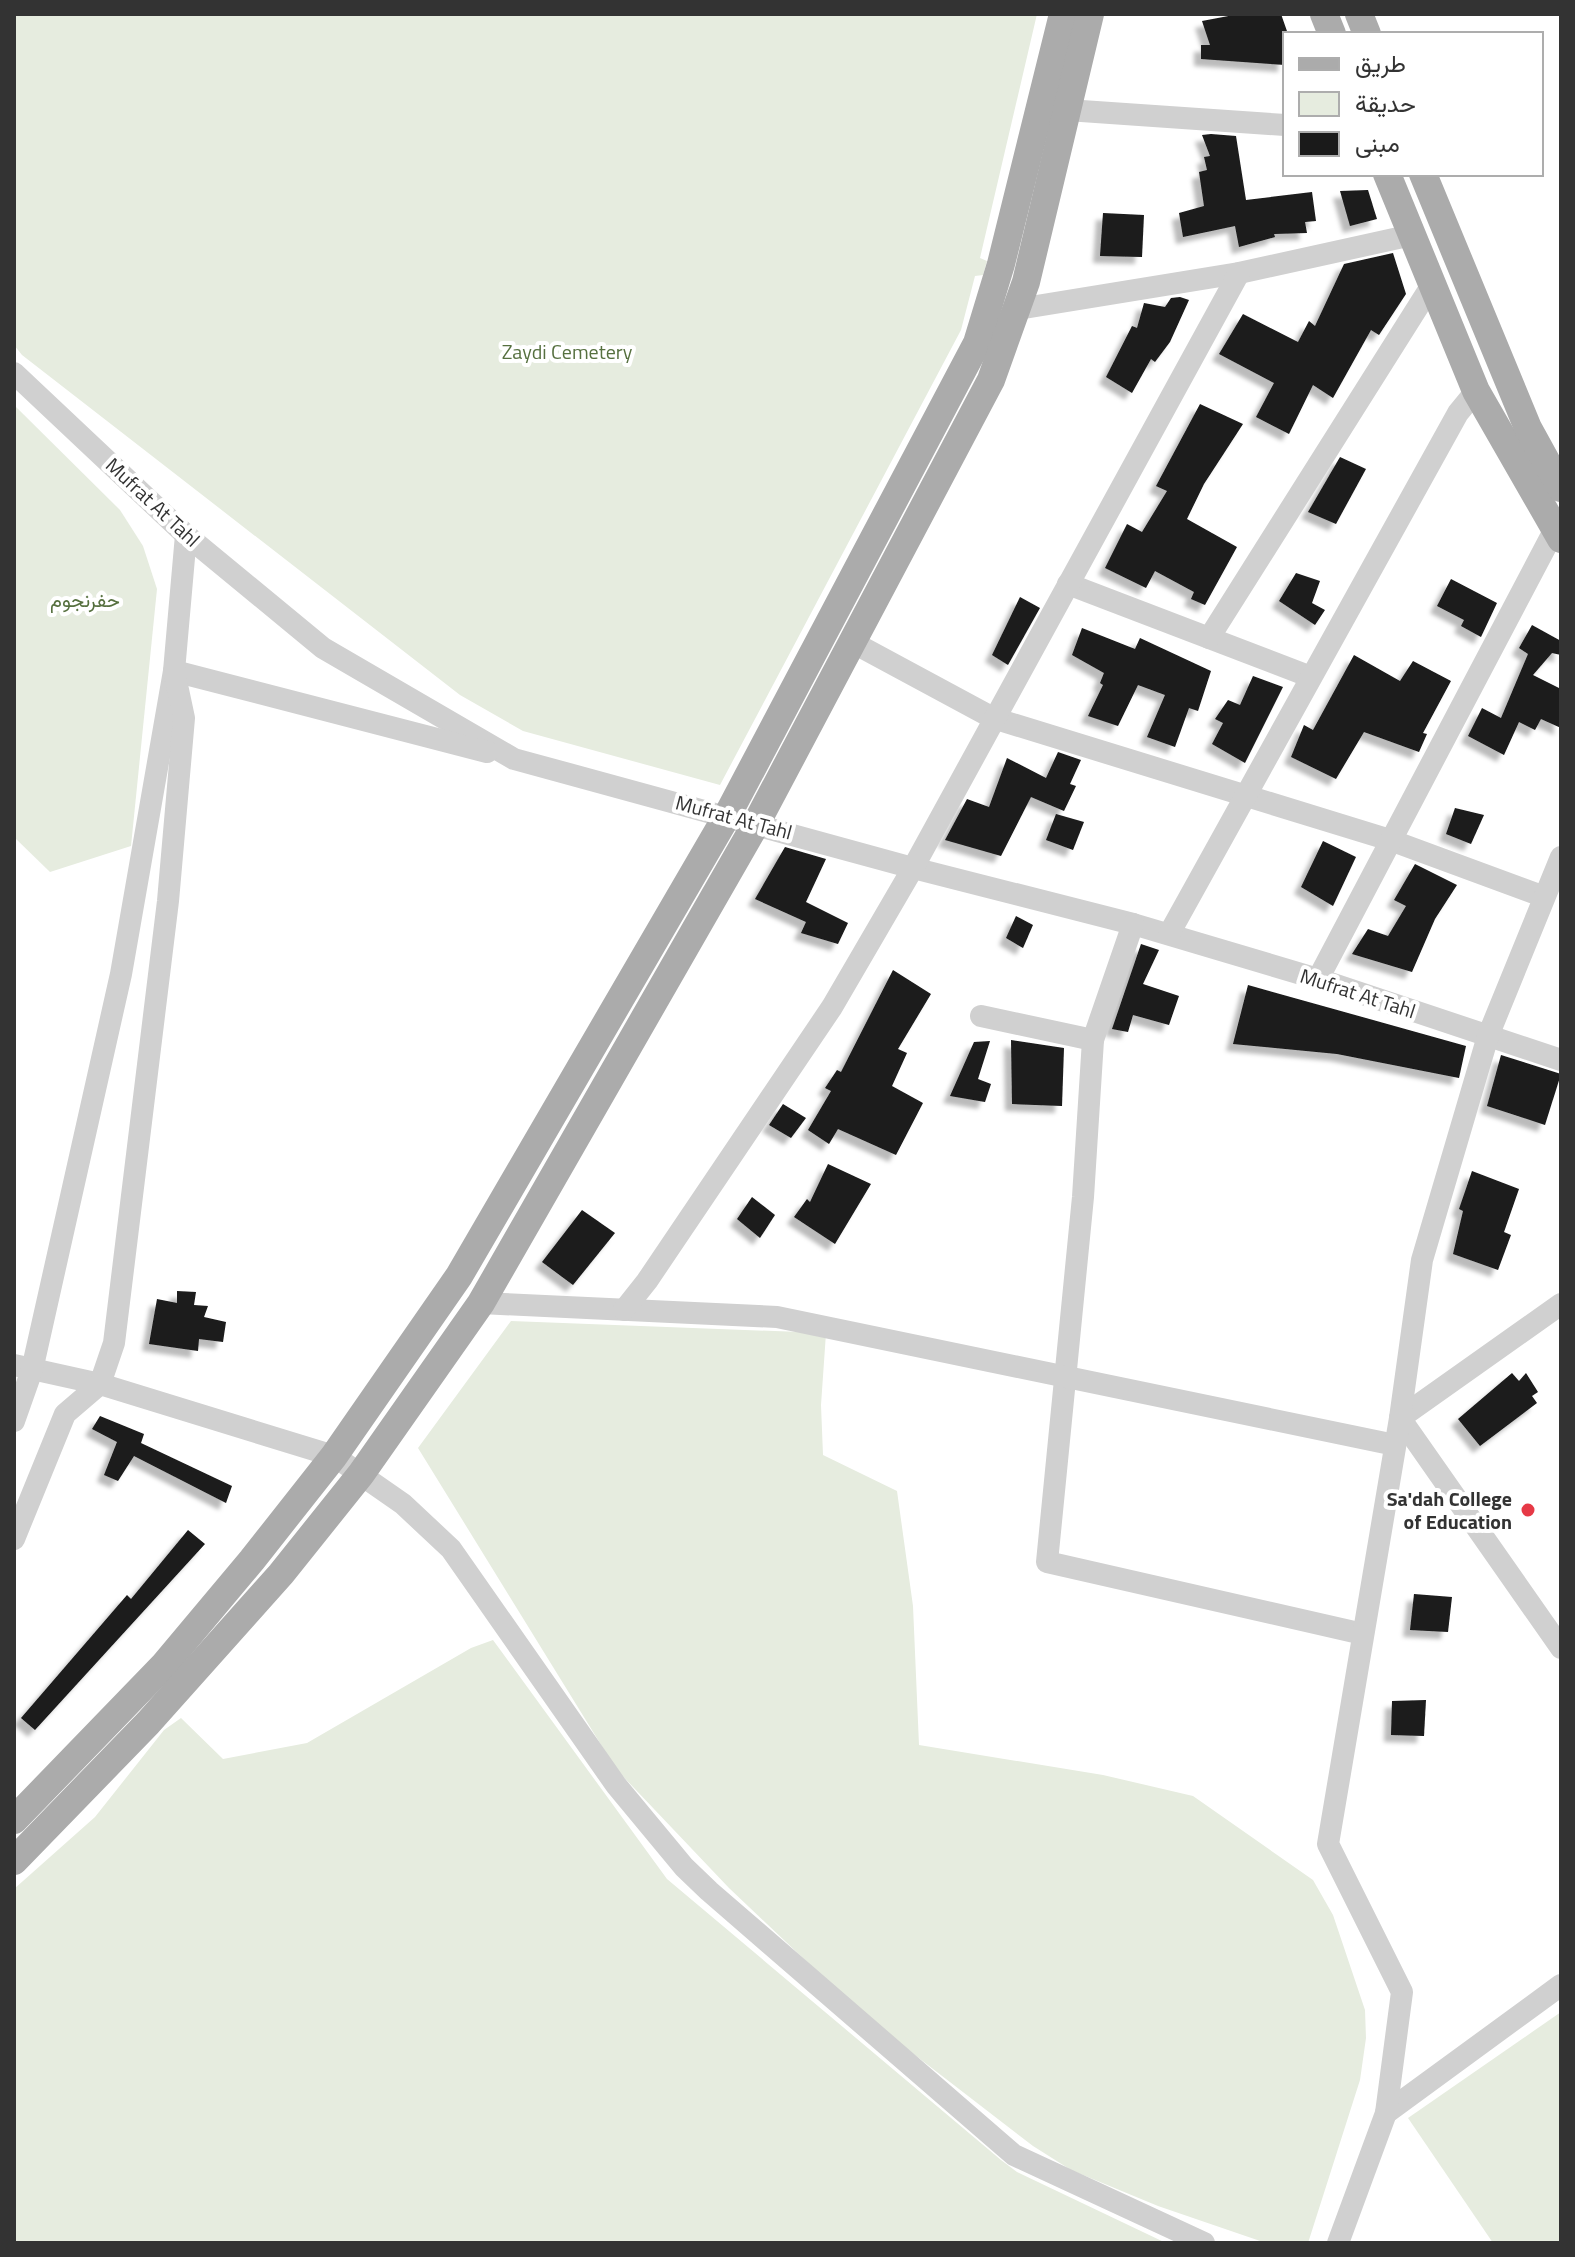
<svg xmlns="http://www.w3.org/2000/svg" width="1575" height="2257" font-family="'Titillium Web',Vazirmatn,sans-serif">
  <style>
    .green { fill: #e6ecdf }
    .building { fill: #1a1a1a; filter: url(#shadow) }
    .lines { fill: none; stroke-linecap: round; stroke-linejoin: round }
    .minor { stroke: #d0d0d0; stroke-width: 22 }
    .major { stroke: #ababab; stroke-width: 28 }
    .poi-dot { fill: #e63946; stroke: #fff; stroke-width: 3 }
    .labels { text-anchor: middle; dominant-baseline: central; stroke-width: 8; stroke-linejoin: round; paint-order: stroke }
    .park-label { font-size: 20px; fill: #56703f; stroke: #fff }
    .street-label { font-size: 20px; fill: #333; stroke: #fff }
    .poi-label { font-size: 20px; font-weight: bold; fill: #333; stroke: #fff; text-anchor: end }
  </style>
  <defs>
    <filter id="shadow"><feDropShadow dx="-7" dy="7" stdDeviation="2" flood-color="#0004"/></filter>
  </defs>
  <rect width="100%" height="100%" fill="#fff"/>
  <g class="green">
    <path d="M 14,14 L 1037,14 L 980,258 L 987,261 L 983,275 L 975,276 L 961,330 L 720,785 L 523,731 L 460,695 L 22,355 L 14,345 Z"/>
    <path d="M 14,405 L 120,510 L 143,546 L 157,589 L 131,846 L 50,872 L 14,837 Z"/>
    <path d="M 511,1321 L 826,1333 L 821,1405 L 823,1455 L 897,1491 L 913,1606 L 919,1745 L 1103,1775 L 1193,1796 L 1313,1880 L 1333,1915 L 1365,2010 L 1366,2038 L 1360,2080 L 1308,2243 L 1266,2243 L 1158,2206 L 1071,2170 L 1033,2146 L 863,2015 L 729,1888 L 616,1769 L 418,1448 Z"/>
    <path d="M 493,1640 L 667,1879 L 1001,2160 L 1017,2172 L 1166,2243 L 14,2243 L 14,1889 L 95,1817 L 164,1730 L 181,1718 L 223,1759 L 307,1743 L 471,1648 Z"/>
    <path d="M 1561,2012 L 1561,2243 L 1493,2243 L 1408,2118 Z"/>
  </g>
  <g class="building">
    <path d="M 1239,14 L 1281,14 L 1288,34 L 1285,34 L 1285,65 L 1201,59 L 1201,45 L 1210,45 L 1202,21 Z"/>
    <path d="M 1211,134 L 1236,136 L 1246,200 L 1312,192 L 1316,221 L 1305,222 L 1307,233 L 1274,234 L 1275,237 L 1239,247 L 1235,226 L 1183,237 L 1179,213 L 1204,206 L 1199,172 L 1207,170 L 1204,157 L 1210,156 L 1202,135 Z"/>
    <path d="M 1368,190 L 1377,219 L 1350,226 L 1340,191 Z"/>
    <path d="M 1103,213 L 1144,215 L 1142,257 L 1100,256 Z"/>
    <path d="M 1393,253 L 1406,294 L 1379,335 L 1371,330 L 1333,398 L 1313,385 L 1289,434 L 1256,417 L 1274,383 L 1219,354 L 1243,314 L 1298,342 L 1309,321 L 1315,326 L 1344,264 Z"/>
    <path d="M 1180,297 L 1189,300 L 1170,342 L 1155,362 L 1151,359 L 1132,393 L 1106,377 L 1132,326 L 1137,328 L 1144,303 L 1165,307 L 1171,298 Z"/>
    <path d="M 1200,404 L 1243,424 L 1204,484 L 1187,519 L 1237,547 L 1205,605 L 1191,599 L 1194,592 L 1155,571 L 1146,588 L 1105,568 L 1127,524 L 1142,532 L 1167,491 L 1156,486 Z"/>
    <path d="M 1340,457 L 1366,469 L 1336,524 L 1308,512 Z"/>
    <path d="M 1296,573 L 1320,581 L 1312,603 L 1325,610 L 1315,625 L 1279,601 Z"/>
    <path d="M 1451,579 L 1497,603 L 1481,637 L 1461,626 L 1464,620 L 1437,606 Z"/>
    <path d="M 1020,597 L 1040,608 L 1008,665 L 992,655 Z"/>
    <path d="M 1532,625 L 1561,641 L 1561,655 L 1552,653 L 1533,675 L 1561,689 L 1561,728 L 1541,719 L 1535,730 L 1519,722 L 1504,755 L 1468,736 L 1482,708 L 1501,718 L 1528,654 L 1519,648 Z"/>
    <path d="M 1082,628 L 1135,649 L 1140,638 L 1211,671 L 1198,711 L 1189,708 L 1175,747 L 1147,737 L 1165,695 L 1138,685 L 1118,726 L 1088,716 L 1103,685 L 1100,683 L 1104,673 L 1072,655 Z"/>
    <path d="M 1354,655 L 1400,681 L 1413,661 L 1451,681 L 1423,733 L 1427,734 L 1419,752 L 1364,732 L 1336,779 L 1291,757 L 1304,725 L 1313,730 Z"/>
    <path d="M 1253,676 L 1283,687 L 1245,763 L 1212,744 L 1223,723 L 1215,719 L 1228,700 L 1240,705 Z"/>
    <path d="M 1058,752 L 1081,760 L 1070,784 L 1076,786 L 1064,811 L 1031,797 L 1001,856 L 945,840 L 967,799 L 989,807 L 1007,758 L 1046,778 Z"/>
    <path d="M 1455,808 L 1484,815 L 1471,844 L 1446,834 Z"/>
    <path d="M 1056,814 L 1084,822 L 1073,850 L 1046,840 Z"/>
    <path d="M 1323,841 L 1356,857 L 1333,906 L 1301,887 Z"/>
    <path d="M 785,847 L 826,859 L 806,902 L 848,923 L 838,944 L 801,933 L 806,922 L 755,899 Z"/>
    <path d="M 1415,864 L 1457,885 L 1435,919 L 1412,972 L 1352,954 L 1368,929 L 1388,936 L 1406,906 L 1394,900 Z"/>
    <path d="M 1016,916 L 1033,925 L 1023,948 L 1006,938 Z"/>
    <path d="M 1141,944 L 1159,950 L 1143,984 L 1179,996 L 1169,1025 L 1133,1015 L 1128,1032 L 1112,1029 Z"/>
    <path d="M 893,970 L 931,994 L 898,1049 L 907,1053 L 892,1086 L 923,1103 L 896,1155 L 838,1129 L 829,1144 L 808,1130 L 831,1091 L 825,1088 L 837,1070 L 841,1072 Z"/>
    <path d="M 1248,985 L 1466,1046 L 1459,1078 L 1337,1054 L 1233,1044 Z"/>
    <path d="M 1011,1040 L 1064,1048 L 1062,1106 L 1012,1104 Z"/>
    <path d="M 990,1041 L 978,1079 L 991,1084 L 985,1102 L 950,1096 L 974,1042 Z"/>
    <path d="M 1501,1055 L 1561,1074 L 1545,1125 L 1487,1106 Z"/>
    <path d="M 783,1104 L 806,1118 L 791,1138 L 769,1125 Z"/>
    <path d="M 828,1164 L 871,1184 L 835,1244 L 794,1217 L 807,1199 L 810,1202 Z"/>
    <path d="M 1472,1171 L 1519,1189 L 1504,1232 L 1511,1235 L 1498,1270 L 1453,1254 L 1463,1211 L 1459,1209 Z"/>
    <path d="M 752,1197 L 775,1215 L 760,1238 L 737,1219 Z"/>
    <path d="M 582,1210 L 615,1233 L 573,1285 L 542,1262 Z"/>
    <path d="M 177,1291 L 196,1292 L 194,1305 L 208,1306 L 204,1317 L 226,1322 L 223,1342 L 199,1339 L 198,1351 L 149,1344 L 157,1299 L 177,1303 Z"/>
    <path d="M 1512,1373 L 1519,1381 L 1526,1373 L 1538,1392 L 1532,1396 L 1537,1403 L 1480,1446 L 1458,1419 Z"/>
    <path d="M 100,1416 L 144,1434 L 141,1443 L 232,1486 L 226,1503 L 134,1456 L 118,1481 L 104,1475 L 117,1442 L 92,1429 Z"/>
    <path d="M 188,1530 L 205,1544 L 35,1730 L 21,1718 L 127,1595 L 131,1599 Z"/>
    <path d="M 1414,1594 L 1452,1597 L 1448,1632 L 1410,1630 Z"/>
    <path d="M 1426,1700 L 1424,1736 L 1391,1735 L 1392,1701 Z"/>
  </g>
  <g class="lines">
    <g class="minor">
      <path d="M 1067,110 L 1285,125"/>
      <path d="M 1018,309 L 1239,273 L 1412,235"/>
      <path d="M 14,373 L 186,535 L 323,648 L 514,759 L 913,868 L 1133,924 L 1318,979 L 1561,1060"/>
      <path d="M 1068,584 L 1311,677"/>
      <path d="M 1209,638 L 1433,283"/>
      <path d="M 852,642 L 993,718 L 1390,840 L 1542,896"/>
      <path d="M 1133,924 L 1093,1040 L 1083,1197 L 1047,1562 L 1363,1634"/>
      <path d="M 1169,934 L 1458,413 L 1476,391"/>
      <path d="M 1318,979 L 1555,529"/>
      <path d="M 981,1016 L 1093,1040"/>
      <path d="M 481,1303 L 777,1317 L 1395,1445"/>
      <path d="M 1561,1304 L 1400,1418 L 1561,1648"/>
      <path d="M 624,1310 L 647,1281 L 832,1007 L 913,868 L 1239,273"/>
      <path d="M 14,1365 L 100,1384 L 334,1456 L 403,1504 L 451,1549 L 616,1785 L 684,1867 L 709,1891 L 1014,2155 L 1204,2243"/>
      <path d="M 14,1421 L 32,1370 L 121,974 L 174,671 L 487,752"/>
      <path d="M 14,1539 L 65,1414 L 100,1384 L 114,1343 L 168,901 L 184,718 L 174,671 L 186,535"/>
      <path d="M 1386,2113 L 1561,1985"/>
      <path d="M 1338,2243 L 1386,2113 L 1402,1992 L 1328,1844 L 1400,1418 L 1422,1260 L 1488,1036 L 1561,857"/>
    </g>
    <g class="major">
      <path d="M 1324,14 L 1332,34"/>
      <path d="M 1359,14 L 1367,34"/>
      <path d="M 1387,174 L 1476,391 L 1561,539"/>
      <path d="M 1423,174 L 1528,428 L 1561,488"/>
      <path d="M 14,1820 L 164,1665 L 252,1560 L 334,1456 L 459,1276 L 728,814 L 977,343 L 1001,264 L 1063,14"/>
      <path d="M 14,1861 L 148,1723 L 281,1574 L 361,1474 L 481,1303 L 757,822 L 991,380 L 1026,282 L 1090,14"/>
    </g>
  </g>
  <circle class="poi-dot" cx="1528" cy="1510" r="8"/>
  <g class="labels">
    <g class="park-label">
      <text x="567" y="351">Zaydi Cemetery</text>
      <text x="85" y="599">حفرنجوم</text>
    </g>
    <g class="street-label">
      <text transform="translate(153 502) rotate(43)">Mufrat At Tahl</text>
      <text transform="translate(734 817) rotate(15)">Mufrat At Tahl</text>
      <text transform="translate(1358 993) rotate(18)">Mufrat At Tahl</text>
    </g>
    <g class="poi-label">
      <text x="1512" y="1498">Sa'dah College<tspan x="1512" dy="23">of Education</tspan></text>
    </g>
  </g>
  <rect width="1575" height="2257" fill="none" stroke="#333333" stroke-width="32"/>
  <rect x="1283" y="32" width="260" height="144" fill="#ffffff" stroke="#adadad" stroke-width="2"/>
  <rect x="1299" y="58" width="40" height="12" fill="#ababab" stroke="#adadad" stroke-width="2"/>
  <text x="1355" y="72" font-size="24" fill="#333333">طريق</text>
  <rect x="1299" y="92" width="40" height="24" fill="#e6ecdf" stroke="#adadad" stroke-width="2"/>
  <text x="1355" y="112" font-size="24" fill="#333333">حديقة</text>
  <rect x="1299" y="132" width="40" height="24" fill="#1a1a1a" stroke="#adadad" stroke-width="2"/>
  <text x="1355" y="152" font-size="24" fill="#333333">مبنى</text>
</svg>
